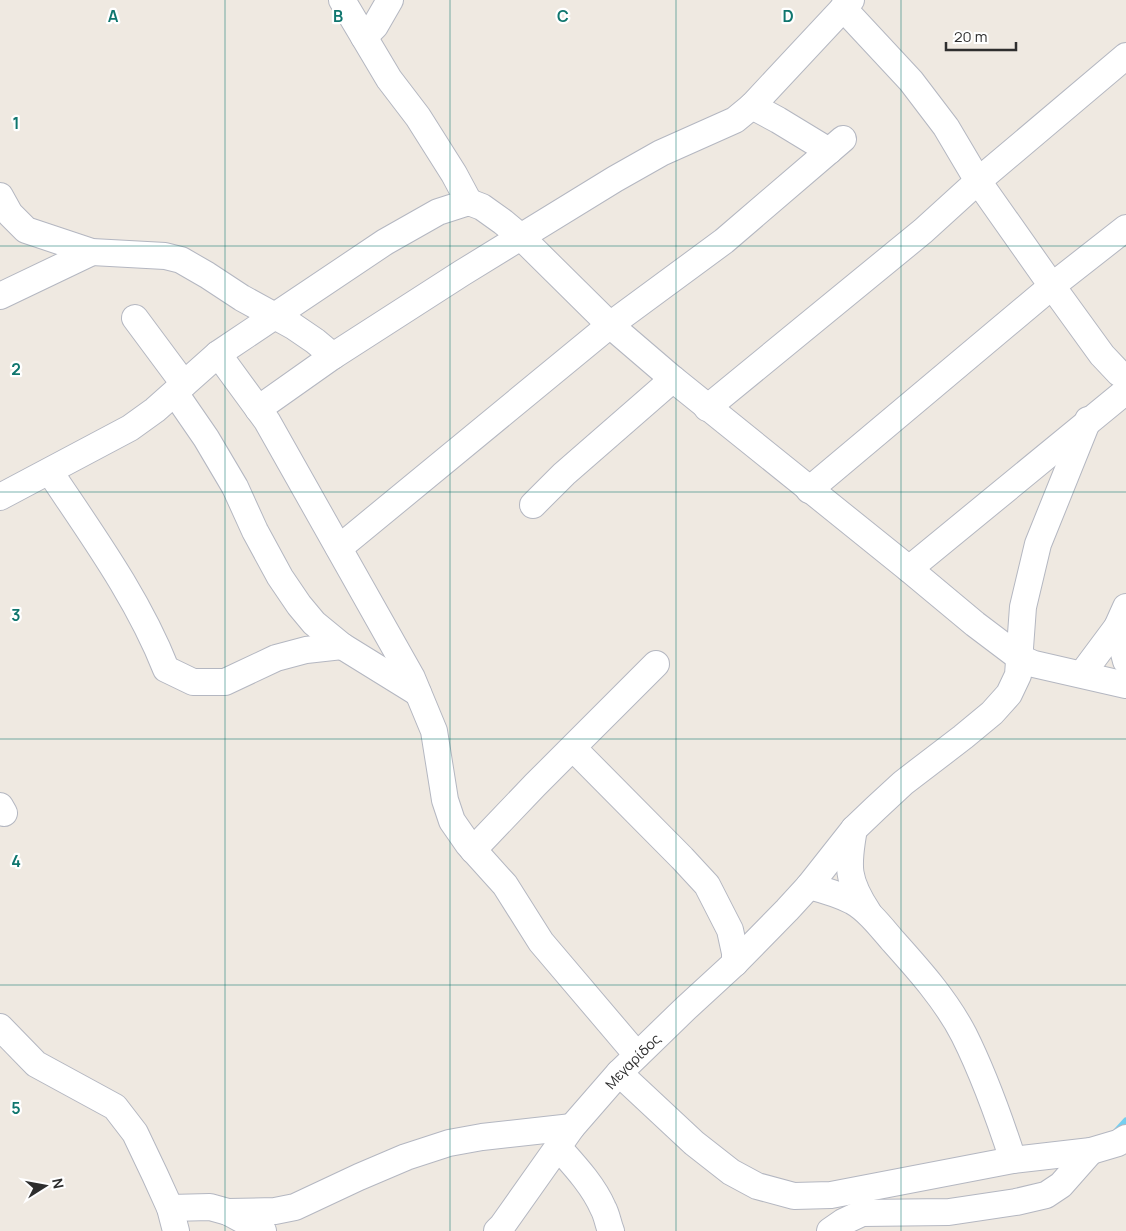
<svg xmlns="http://www.w3.org/2000/svg" width="1126" height="1231" font-family="Manrope,sans-serif">
  <style>
    .lines { fill: none; stroke-linecap: round; stroke-linejoin: round }
    .stream { stroke: #75cff0; stroke-width: 7 }
    .minor-casing { stroke: #b4b7c1; stroke-width: 28 }
    .minor { stroke: #fff; stroke-width: 26 }
    .grid { fill: none; stroke: #0f766e; stroke-width: 1; stroke-opacity: 0.55 }
    .labels { text-anchor: middle; dominant-baseline: central; stroke-width: 4.5; stroke-linejoin: round; paint-order: stroke }
    .street-label { font-size: 14px; fill: #2e2e2e; stroke: #fff }
    .grid-label { font-size: 16px; text-anchor: middle; font-weight: bold; fill: #0f766e; stroke: #fff; stroke-width: 4.5; stroke-linejoin: round; paint-order: stroke }
  </style>
  <rect width="100%" height="100%" fill="#efe9e1"/>
  <g class="lines">
    <path class="stream" d="M 1116,1132 L 1126,1121"/>
    <defs>
      <g id="minor">
        <path d="M 342,0 L 389,79 L 418,117 L 454,174 L 469,202"/>
        <path d="M 843,8 L 911,81 L 946,127 L 978,181 L 1052,286 L 1102,355 L 1119,373 L 1126,377"/>
        <path d="M 364,37 L 375,26 L 390,0"/>
        <path d="M 752,106 L 778,120 L 829,151"/>
        <path d="M 0,196 L 10,214 L 26,230 L 92,252 L 165,256 L 181,260 L 207,275 L 242,298 L 293,326 L 315,341 L 333,356"/>
        <path d="M 0,296 L 92,252"/>
        <path d="M 135,318 L 184,384"/>
        <path d="M 218,354 L 267,421 L 412,678 L 434,731 L 445,800 L 452,821 L 468,844 L 505,885 L 541,942 L 637,1055"/>
        <path d="M 175,393 L 206,438 L 235,487 L 255,531 L 280,577 L 299,605 L 314,623 L 342,646 L 418,693"/>
        <path d="M 707,408 L 923,231 L 978,181 L 1126,56"/>
        <path d="M 258,409 L 333,356 L 462,273 L 615,179 L 661,153 L 735,120 L 752,106 L 851,0"/>
        <path d="M 50,472 C 92,535 138,598 166,669 L 193,682 L 225,682 L 276,658 L 306,650 L 342,646"/>
        <path d="M 809,490 L 1052,286 L 1126,228"/>
        <path d="M 0,497 L 130,428 L 155,410 L 218,354 L 385,242 L 438,212 L 469,202 L 482,207 L 503,222 L 521,237 L 610,325 L 673,379 L 909,569 L 975,624 L 1020,658 L 1034,664 L 1126,685"/>
        <path d="M 533,505 L 564,474 L 673,379"/>
        <path d="M 339,548 L 610,325 L 724,241 L 843,139"/>
        <path d="M 909,569 L 1126,391"/>
        <path d="M 1117,627 L 1126,661"/>
        <path d="M 1082,674 L 1117,627 L 1126,607"/>
        <path d="M 573,748 L 682,858 L 707,885 L 730,930 L 735,953 L 735,963"/>
        <path d="M 0,806 L 4,813"/>
        <path d="M 854,829 C 847,867 847,880 868,912"/>
        <path d="M 473,850 L 535,785 L 656,664"/>
        <path d="M 809,886 C 824,890 838,894 852,901 C 868,910 881,927 893,941 C 919,970 946,1000 964,1035 C 984,1075 999,1117 1013,1160"/>
        <path d="M 0,1027 L 36,1064 L 115,1107 L 135,1133 L 155,1175 L 170,1208 L 176,1231"/>
        <path d="M 619,1073 L 694,1143 L 731,1172 L 757,1186 L 794,1196 L 831,1195 L 1013,1160 L 1091,1151 L 1118,1143 L 1126,1138"/>
        <path d="M 558,1147 C 574,1165 593,1185 603,1208 C 607,1215 608,1224 611,1231"/>
        <path d="M 170,1208 L 210,1207 L 228,1212 L 263,1231"/>
        <path d="M 228,1212 L 275,1211 L 295,1207 L 359,1177 L 406,1157 L 449,1143 L 482,1137 L 572,1127"/>
        <path id="s1" d="M 497,1231 L 502,1226 L 572,1127 L 619,1073 L 686,1008 L 735,963 L 787,910 L 809,886 L 854,829 L 876,808 L 903,783 L 963,737 L 992,713 L 1009,694 L 1018,675 L 1023,607 L 1038,544 L 1088,420"/>
        <path d="M 830,1231 L 843,1222 L 862,1213 L 949,1212 L 1016,1202 L 1046,1195 L 1061,1185 L 1091,1151"/>
      </g>
    </defs>
    <use href="#minor" class="minor-casing"/>
    <use href="#minor" class="minor"/>
  </g>
  <path class="grid" d="M 225,0 L 225,1231M 450,0 L 450,1231M 676,0 L 676,1231M 901,0 L 901,1231M 0,246 L 1126,246M 0,492 L 1126,492M 0,739 L 1126,739M 0,985 L 1126,985"/>
  <g class="labels">
    <g class="street-label">
      <text stroke="none"><textPath href="#s1" startOffset="218">Μεγαρίδος</textPath></text>
    </g>
  </g>
  <g class="grid-label">
    <text x="113" y="22">A</text>
    <text x="338" y="22">B</text>
    <text x="563" y="22">C</text>
    <text x="788" y="22">D</text>
    <text x="16" y="129">1</text>
    <text x="16" y="375">2</text>
    <text x="16" y="621">3</text>
    <text x="16" y="867">4</text>
    <text x="16" y="1114">5</text>
  </g>
  <g transform="translate(45 1186) rotate(79)" stroke="#ffffff" stroke-width="4" paint-order="stroke">
  <path d="M0-4L9 19L0 12L-9 19Z" fill="#2e2e2e"/>
  <text y="-8" font-size="14" font-weight="bold" text-anchor="middle" fill="#2e2e2e">N</text>
  </g>
  <path d="M946 42v8h70v-8" fill="none" stroke="#2e2e2e" stroke-width="2.5"/>
  <text x="954" y="42" font-size="15" fill="#2e2e2e" stroke="#ffffff" stroke-width="4" paint-order="stroke">20 m</text>
</svg>
